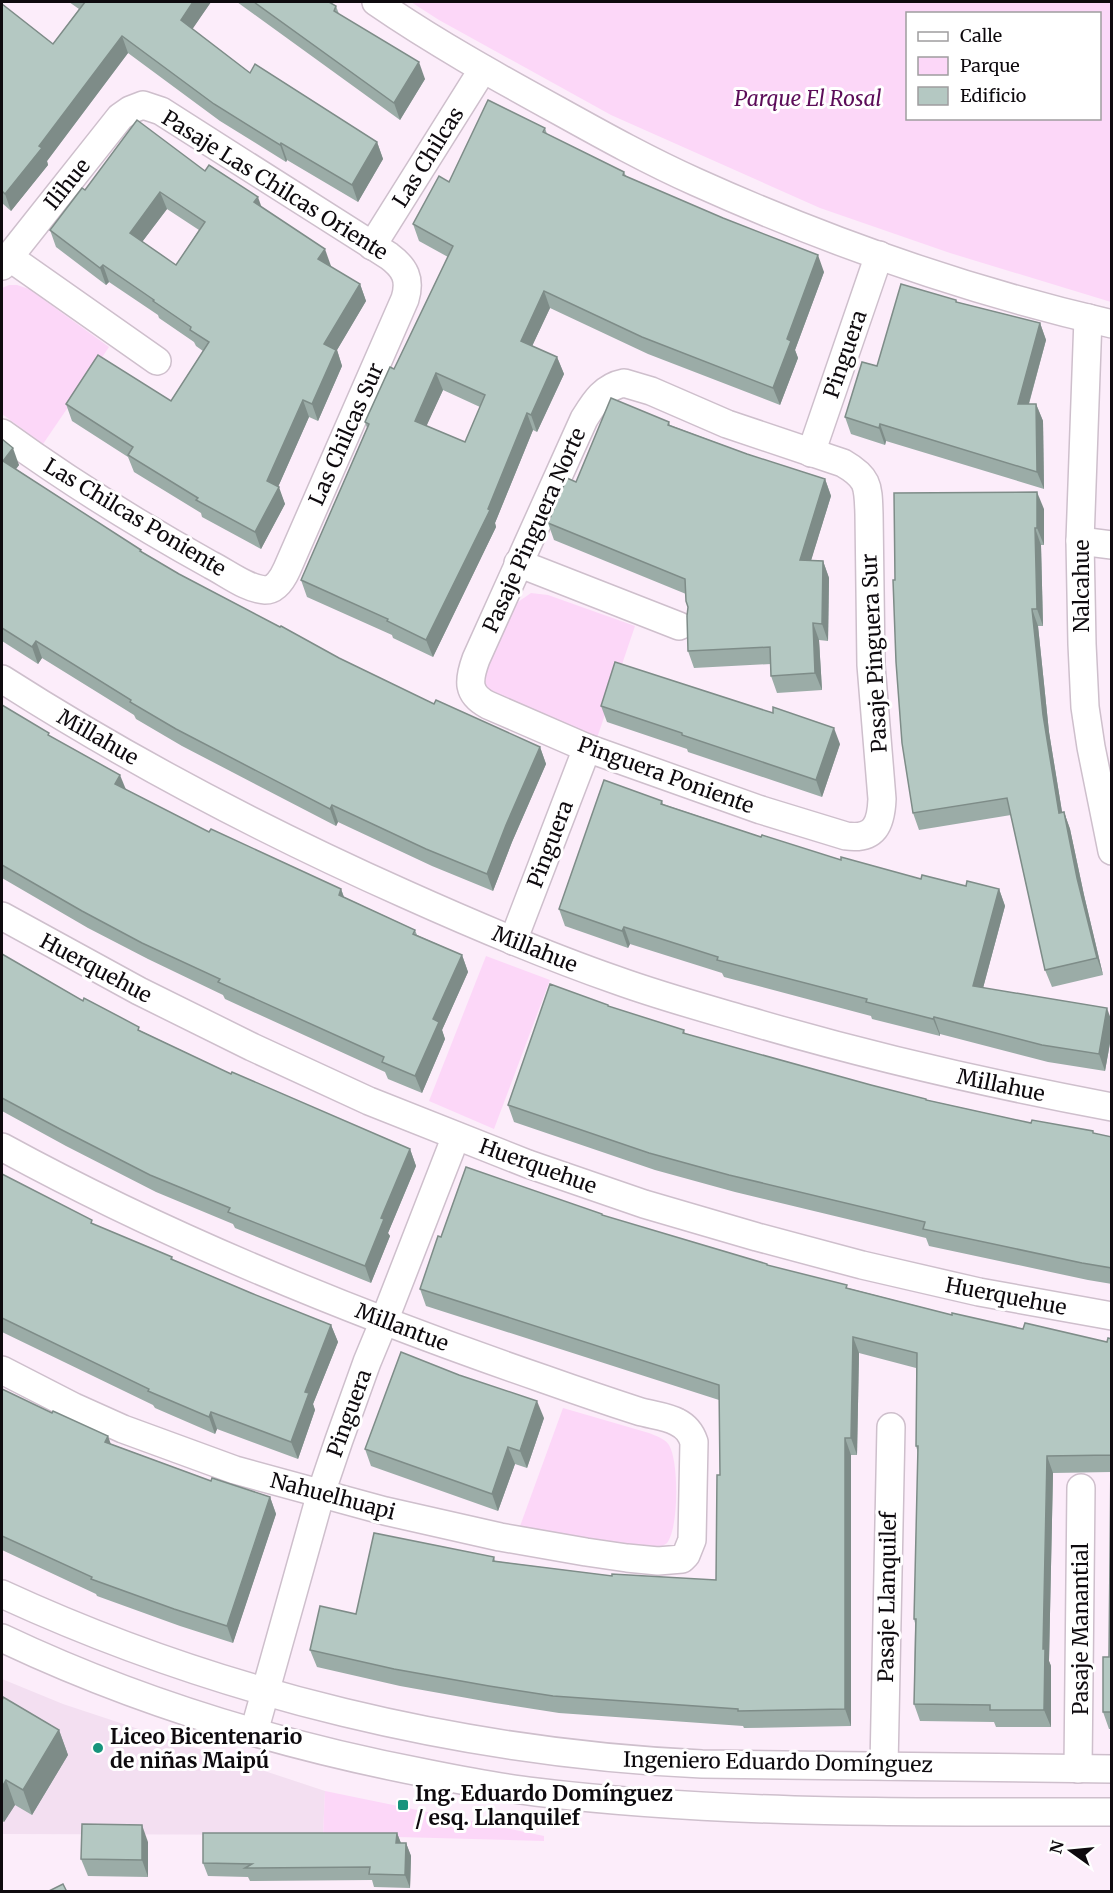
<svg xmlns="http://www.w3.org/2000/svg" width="1113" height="1893" font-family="Merriweather,serif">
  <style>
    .built { fill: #f3dff1 }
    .green { fill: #fcd7f8; fill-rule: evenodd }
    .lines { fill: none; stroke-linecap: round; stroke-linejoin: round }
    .street-casing { stroke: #cebfcc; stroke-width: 30 }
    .street { stroke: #fff; stroke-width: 27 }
    .wall { fill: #9baca7; fill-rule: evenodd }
    .shaded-wall { fill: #7e8c88 }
    .building { fill: #b4c8c2; stroke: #7e8c88; stroke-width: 1.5; fill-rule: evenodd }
    .poi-dot { fill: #16947c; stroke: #fff; stroke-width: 2 }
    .labels { text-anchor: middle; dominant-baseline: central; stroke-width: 6; stroke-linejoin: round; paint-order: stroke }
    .park-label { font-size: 21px; font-style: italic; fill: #5c0c59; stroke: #fff }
    .street-label { font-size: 21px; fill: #0e0a0e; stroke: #fff }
    .poi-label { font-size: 21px; font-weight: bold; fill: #0e0a0e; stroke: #fff; text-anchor: start }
  </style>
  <rect width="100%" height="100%" fill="#fcedfa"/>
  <path class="built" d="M 2,1679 L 63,1704 L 325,1791 L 323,1835 L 2,1834 Z"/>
  <g class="green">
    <path d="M 411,2 L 1111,2 L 1111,302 L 950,253 L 820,208 L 611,115 L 439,20 ZM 908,14 L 1100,14 L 1100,118 L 908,118 Z"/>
    <path d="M 9,285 L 17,285 L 29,289 L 109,347 L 43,444 L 2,414 L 2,288 Z"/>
    <path d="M 531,593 L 548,595 L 635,626 L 597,738 L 492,693 L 487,689 L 484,678 L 488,660 L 518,602 Z"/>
    <path d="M 486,956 L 550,980 L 494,1129 L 429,1101 Z"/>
    <path d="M 563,1408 L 649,1433 C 656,1436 664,1438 669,1445 C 679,1461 679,1528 667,1543 C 663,1546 659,1548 654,1550 L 519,1529 Z"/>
    <path d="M 325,1791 L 544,1836 L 544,1841 L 323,1835 Z"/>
  </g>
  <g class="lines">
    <defs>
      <g id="street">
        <path d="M 376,2 C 434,42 497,77 559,111 C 604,136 649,161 696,182 C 829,242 969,291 1112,324"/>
        <path d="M 372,246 L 483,69"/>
        <path d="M 9,257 L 157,361"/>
        <path d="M 2,266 L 120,117 L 130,110 L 143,105 L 161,111 L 389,256 C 405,268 411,279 405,299 L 287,569 C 283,578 276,590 265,590 C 247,589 227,573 211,565 C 139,525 68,481 2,433"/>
        <path d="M 1088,318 L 1080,541 L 1082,644 L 1085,707 L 1091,747 L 1112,851"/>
        <path d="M 624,383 L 651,391 L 727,424 L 843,463 C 869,478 868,486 869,514 L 871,665 L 882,799 C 881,824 875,840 846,836 L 761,810 L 587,748 L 488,705 C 467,694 468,681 476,659 L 584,419 C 594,403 603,387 624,383 Z"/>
        <path d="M 811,453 L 879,255"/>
        <path d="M 1080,541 L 1112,545"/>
        <path d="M 518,563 L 679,626"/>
        <path d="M 2,679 C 130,761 266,832 405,894 C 474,925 544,955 616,980 C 660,996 704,1008 749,1021 C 868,1056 989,1084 1112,1107"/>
        <path d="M 2,916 L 139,991 L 252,1047 L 369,1101 L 528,1164 L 644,1204 L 757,1237 L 862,1265 L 979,1292 L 1112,1316"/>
        <path d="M 513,941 L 587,748"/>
        <path d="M 2,1147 C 174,1241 358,1315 544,1379 C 575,1390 607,1401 638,1411 C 651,1415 666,1416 677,1422 C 687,1427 691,1433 694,1442 L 692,1540 L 686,1555 L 682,1559 L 658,1561 L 627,1558 L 586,1552 L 500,1537 L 385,1511 L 235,1470 L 123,1429 L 74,1407 L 2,1370"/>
        <path d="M 2,1594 C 219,1694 463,1753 702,1764 L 1112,1769"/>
        <path d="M 2,1638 C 137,1702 283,1746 430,1774 C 465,1781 501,1788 536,1792 C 727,1815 920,1812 1112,1812"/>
        <path d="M 254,1732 L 321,1493 L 339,1440 L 367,1362 L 384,1321 L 456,1136"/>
        <path d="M 884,1766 L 891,1427"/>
        <path d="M 1078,1769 L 1081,1488"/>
      </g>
    </defs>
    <use href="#street" class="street-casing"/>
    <use href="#street" class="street"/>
  </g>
  <g class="wall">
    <path d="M 69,2 L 211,2 L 192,29 L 250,73 L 377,142 L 383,159 L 358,202 L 287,160 L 286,162 L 220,121 L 128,53 L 47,161 L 48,165 L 11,211 L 2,203 L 2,4 L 53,44 L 79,9 Z"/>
    <path d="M 237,2 L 329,2 L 336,6 L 339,14 L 425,79 L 400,120 Z"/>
    <path d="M 545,128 L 547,134 L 624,172 L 626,176 L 824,272 L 795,350 L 798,358 L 780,405 L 648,354 L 550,308 L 532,346 L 557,357 L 564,374 L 537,432 L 533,430 L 495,523 L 496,527 L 433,657 L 393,638 L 392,635 L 307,597 L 301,580 L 367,428 L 365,422 L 394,369 L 448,257 L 419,241 L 413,224 L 449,182 ZM 443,390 L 480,407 L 465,442 L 426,426 Z"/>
    <path d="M 205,171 L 261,207 L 331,266 L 331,267 L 360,284 L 366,301 L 337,350 L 342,366 L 318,421 L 309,417 L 278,487 L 285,504 L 261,549 L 202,517 L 201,513 L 134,472 L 128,457 L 72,421 L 66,404 L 171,401 L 203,351 L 196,346 L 194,342 L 159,318 L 158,315 L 109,282 L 106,285 L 56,247 L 50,230 L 85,190 ZM 167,209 L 199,230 L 176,265 L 142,242 Z"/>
    <path d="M 956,300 L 957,302 L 1040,323 L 1046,340 L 1029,404 L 1036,404 L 1043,421 L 1044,489 L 886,441 L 885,445 L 851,434 L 845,417 L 877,366 Z"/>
    <path d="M 669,422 L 670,425 L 747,454 L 825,479 L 831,496 L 811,560 L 823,561 L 829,578 L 828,641 L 819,640 L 822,690 L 777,693 L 771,676 L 771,664 L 694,668 L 688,651 L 688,608 L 686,594 L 554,540 L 548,523 L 576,482 Z"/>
    <path d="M 2,439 L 19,465 L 16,469 L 141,552 L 179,574 L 339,658 L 434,704 L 540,747 L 546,764 L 512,842 L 493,891 L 432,866 L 338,822 L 336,826 L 182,746 L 136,719 L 134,715 L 42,658 L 38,664 L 2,641 Z"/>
    <path d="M 1044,509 L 1044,545 L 1041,545 L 1043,626 L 1038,626 L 1049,732 L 1062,812 L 1064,812 L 1070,829 L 1084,895 L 1103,975 L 1052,987 L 1045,970 L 1011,815 L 919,830 L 913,813 L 895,580 Z"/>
    <path d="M 2,705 L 50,736 L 125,789 L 209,832 L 341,889 L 344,897 L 415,930 L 417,935 L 462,955 L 468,972 L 442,1030 L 445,1039 L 422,1093 L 388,1079 L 385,1072 L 225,999 L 223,995 L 148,959 L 88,928 L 2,878 Z"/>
    <path d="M 601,706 L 840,744 L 822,797 L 688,752 L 687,749 L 607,722 Z"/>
    <path d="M 662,801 L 663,804 L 761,837 L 841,860 L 921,879 L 966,886 L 999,889 L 1005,906 L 983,988 L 1112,1022 L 1112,1032 L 1105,1071 L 1048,1062 L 940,1034 L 940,1036 L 872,1019 L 871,1016 L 724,977 L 722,973 L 630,944 L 628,948 L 565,926 L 559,909 Z"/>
    <path d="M 2,954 L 83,1001 L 141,1031 L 231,1074 L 410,1149 L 416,1166 L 388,1233 L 390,1236 L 371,1283 L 235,1228 L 233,1224 L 156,1192 L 66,1146 L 2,1111 Z"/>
    <path d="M 608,1005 L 609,1007 L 684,1030 L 685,1034 L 871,1085 L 927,1100 L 1031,1123 L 1112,1137 L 1112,1284 L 1088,1280 L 929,1246 L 926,1238 L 735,1192 L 655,1170 L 514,1122 L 508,1105 Z"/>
    <path d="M 2,1174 L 93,1224 L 172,1257 L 173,1260 L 251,1293 L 331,1325 L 338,1342 L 313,1404 L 315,1410 L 298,1459 L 217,1429 L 215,1434 L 155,1408 L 153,1405 L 2,1332 Z"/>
    <path d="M 602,1214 L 603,1216 L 768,1265 L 848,1288 L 952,1315 L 1023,1329 L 1107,1342 L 1112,1339 L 1112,1729 L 1109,1729 L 1103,1712 L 1109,1657 L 1111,1472 L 1053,1473 L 1049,1661 L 1051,1666 L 1051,1727 L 996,1727 L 994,1722 L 920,1721 L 914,1704 L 915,1623 L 914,1619 L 918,1453 L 916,1446 L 916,1368 L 859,1353 L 857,1455 L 851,1455 L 851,1726 L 744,1728 L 743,1726 L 559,1713 L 495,1703 L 400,1686 L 317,1667 L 310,1650 L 356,1614 L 494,1557 L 495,1561 L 612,1576 L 716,1580 L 720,1475 L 719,1400 L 426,1306 L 420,1289 L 441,1237 Z"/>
    <path d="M 2,1389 L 111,1444 L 211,1481 L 270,1497 L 276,1514 L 233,1643 L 180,1626 L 97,1596 L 96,1594 L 2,1550 Z"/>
    <path d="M 544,1418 L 527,1468 L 515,1464 L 498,1511 L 371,1466 L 365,1449 Z"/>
    <path d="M 2,1701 L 59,1730 L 68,1755 L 32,1815 L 15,1805 L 4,1822 L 2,1821 Z"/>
    <path d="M 397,1833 L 401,1843 L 406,1843 L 411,1856 L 410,1888 L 374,1887 L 372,1880 L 250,1881 L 248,1877 L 208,1876 L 203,1863 Z"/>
    <path d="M 148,1842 L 148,1877 L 88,1876 L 81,1859 Z"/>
  </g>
  <g class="shaded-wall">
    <path d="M 193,2 L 211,2 L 187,37 L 181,20 Z"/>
    <path d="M 122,36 L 128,53 L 47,161 L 48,165 L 11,211 L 5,194 L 39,146 Z"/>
    <path d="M 419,62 L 425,79 L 400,120 L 394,103 Z"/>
    <path d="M 377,142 L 383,159 L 358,202 L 352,185 Z"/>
    <path d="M 281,143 L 287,160 L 286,162 L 280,145 Z"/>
    <path d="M 160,192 L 167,209 L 136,250 L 130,233 Z"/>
    <path d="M 258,197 L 264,214 L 254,202 Z"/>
    <path d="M 325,249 L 331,266 L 324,276 L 318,259 Z"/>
    <path d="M 818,255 L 824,272 L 795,350 L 798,358 L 780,405 L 773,388 L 787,339 Z"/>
    <path d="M 103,265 L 109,282 L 106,285 L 100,268 Z"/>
    <path d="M 360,284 L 366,301 L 337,350 L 342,366 L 318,421 L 312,404 L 324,344 Z"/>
    <path d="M 544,291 L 550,308 L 527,357 L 521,341 Z"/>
    <path d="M 1040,323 L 1046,340 L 1024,421 L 1018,404 Z"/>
    <path d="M 557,357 L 564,374 L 537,432 L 531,415 Z"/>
    <path d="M 436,373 L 443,390 L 421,438 L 415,421 Z"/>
    <path d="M 303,400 L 309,417 L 274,496 L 279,487 L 285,504 L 261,549 L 255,532 L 267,481 Z"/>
    <path d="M 1036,404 L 1043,421 L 1044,489 L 1037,472 Z"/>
    <path d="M 527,413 L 533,430 L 495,523 L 496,527 L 433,657 L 426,640 L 488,509 Z"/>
    <path d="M 880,424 L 886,441 L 885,445 L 879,428 Z"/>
    <path d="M 13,448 L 19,465 L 9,478 L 3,461 Z"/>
    <path d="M 825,479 L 831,496 L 806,577 L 800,560 Z"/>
    <path d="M 1037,492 L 1044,509 L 1044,545 L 1037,528 Z"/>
    <path d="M 1035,528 L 1041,545 L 1043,626 L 1037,609 Z"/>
    <path d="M 823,561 L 829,578 L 828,641 L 822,624 Z"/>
    <path d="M 1032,609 L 1038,626 L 1049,732 L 1065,830 L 1059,813 L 1043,715 Z"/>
    <path d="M 813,623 L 819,640 L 822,690 L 815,673 Z"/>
    <path d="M 36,641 L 42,658 L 38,664 L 32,647 Z"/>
    <path d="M 834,728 L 840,744 L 822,797 L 816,780 Z"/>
    <path d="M 540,747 L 546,764 L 512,842 L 493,891 L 487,874 L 506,825 Z"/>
    <path d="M 120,775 L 127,792 L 115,784 Z"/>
    <path d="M 332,805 L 338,822 L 336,826 L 330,809 Z"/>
    <path d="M 1064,812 L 1070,829 L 1084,895 L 1103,975 L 1097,958 L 1077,878 Z"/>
    <path d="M 341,889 L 347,906 L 339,895 Z"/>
    <path d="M 999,889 L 1005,906 L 979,1003 L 973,986 Z"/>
    <path d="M 624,927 L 630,944 L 628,948 L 622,931 Z"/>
    <path d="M 462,955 L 468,972 L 442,1030 L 445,1039 L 422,1093 L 415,1076 L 433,1019 Z"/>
    <path d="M 1107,1008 L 1112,1022 L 1112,1032 L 1105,1071 L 1099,1054 Z"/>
    <path d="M 934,1017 L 940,1034 L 940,1036 L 933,1019 Z"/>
    <path d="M 410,1149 L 416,1166 L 388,1233 L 390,1236 L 371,1283 L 365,1266 L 381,1218 Z"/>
    <path d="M 331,1325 L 338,1342 L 313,1404 L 315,1410 L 298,1459 L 291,1442 L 305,1392 Z"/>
    <path d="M 853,1337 L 859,1353 L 857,1455 L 851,1438 Z"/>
    <path d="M 537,1401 L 544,1418 L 527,1468 L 520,1451 Z"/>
    <path d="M 211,1412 L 217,1429 L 215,1434 L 209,1417 Z"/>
    <path d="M 108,1436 L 114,1453 L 105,1442 Z"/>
    <path d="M 845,1438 L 851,1455 L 851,1726 L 845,1709 Z"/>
    <path d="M 508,1447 L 515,1464 L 498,1511 L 492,1494 Z"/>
    <path d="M 1047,1456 L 1053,1473 L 1049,1661 L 1051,1666 L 1051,1727 L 1044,1710 L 1043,1649 Z"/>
    <path d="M 270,1497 L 276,1514 L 233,1643 L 227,1626 Z"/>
    <path d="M 59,1730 L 68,1755 L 32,1815 L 23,1790 Z"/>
    <path d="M 6,1780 L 15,1805 L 4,1822 L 2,1816 L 2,1787 Z"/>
    <path d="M 142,1825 L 148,1842 L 148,1877 L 142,1860 Z"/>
    <path d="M 397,1833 L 402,1846 L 396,1843 Z"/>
    <path d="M 406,1843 L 411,1856 L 410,1888 L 405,1875 Z"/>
  </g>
  <g class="building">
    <path d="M 85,2 L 193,2 L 181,20 L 250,73 L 255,64 L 377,142 L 352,185 L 281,143 L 280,145 L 214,104 L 122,36 L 39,146 L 42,148 L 5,194 L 2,191 L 2,4 L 53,44 Z"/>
    <path d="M 254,2 L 329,2 L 336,6 L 334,11 L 419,62 L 394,103 Z"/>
    <path d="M 488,100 L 545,128 L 543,132 L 624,172 L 623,175 L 723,218 L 818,255 L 787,339 L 791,341 L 773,388 L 642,337 L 544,291 L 521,341 L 557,357 L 531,415 L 527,413 L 488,509 L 490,510 L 426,640 L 387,621 L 388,619 L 301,580 L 369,424 L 365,422 L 390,367 L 394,369 L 453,246 L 413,224 L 439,176 L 449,182 ZM 436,373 L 485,395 L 465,442 L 415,421 Z"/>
    <path d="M 137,120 L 205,171 L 209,165 L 258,197 L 254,202 L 325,249 L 318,259 L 360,284 L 324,344 L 336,350 L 312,404 L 303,400 L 267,481 L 279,487 L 255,532 L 196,500 L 198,498 L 128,455 L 133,447 L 66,404 L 98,355 L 171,401 L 209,342 L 190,330 L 191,327 L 153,301 L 154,300 L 103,265 L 100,268 L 50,230 L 82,188 L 85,190 ZM 160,192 L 205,222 L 176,265 L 130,233 Z"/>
    <path d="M 901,284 L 956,300 L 956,302 L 1040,323 L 1018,404 L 1036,404 L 1037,472 L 880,424 L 879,428 L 845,417 L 862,362 L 877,366 Z"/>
    <path d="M 611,398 L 669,422 L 668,425 L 747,454 L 825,479 L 800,560 L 823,561 L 822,624 L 813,623 L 815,673 L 771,676 L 770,647 L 688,651 L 687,616 L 688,607 L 686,601 L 685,579 L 548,523 L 567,478 L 576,482 Z"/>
    <path d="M 2,439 L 13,448 L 3,461 L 141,550 L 140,551 L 179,574 L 280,627 L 281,626 L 339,658 L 434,704 L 436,700 L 540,747 L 506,825 L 487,874 L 426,849 L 332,805 L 330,809 L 176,729 L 130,702 L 131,700 L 36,641 L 32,647 L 2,628 Z"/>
    <path d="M 1037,492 L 1037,528 L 1035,528 L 1037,609 L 1032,609 L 1043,715 L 1059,813 L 1064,812 L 1077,878 L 1097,958 L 1045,970 L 1007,798 L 913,813 L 902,743 L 896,662 L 893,580 L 895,580 L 894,493 Z"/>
    <path d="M 615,662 L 773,713 L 773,707 L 834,728 L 816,780 L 682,735 L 682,733 L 601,706 Z"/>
    <path d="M 2,705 L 49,733 L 48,735 L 120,775 L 115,784 L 209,832 L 211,829 L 341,889 L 339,895 L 415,930 L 413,934 L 462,955 L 433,1019 L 439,1022 L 415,1076 L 382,1062 L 384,1057 L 218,982 L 220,979 L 142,943 L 82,911 L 2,865 Z"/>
    <path d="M 604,780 L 662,801 L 661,804 L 761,837 L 762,835 L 841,860 L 841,857 L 921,879 L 922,875 L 966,886 L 967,881 L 999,889 L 973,986 L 1107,1008 L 1099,1054 L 1042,1045 L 934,1017 L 933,1019 L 866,1002 L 867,999 L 717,960 L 718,957 L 624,927 L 622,931 L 559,909 Z"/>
    <path d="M 2,954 L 83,1001 L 84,998 L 139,1027 L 138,1030 L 231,1074 L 232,1072 L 410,1149 L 381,1218 L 384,1219 L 365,1266 L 228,1212 L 230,1208 L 150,1175 L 60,1129 L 2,1098 Z"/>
    <path d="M 550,984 L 608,1005 L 608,1006 L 684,1030 L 683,1033 L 871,1085 L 926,1099 L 926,1100 L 1031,1123 L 1032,1120 L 1093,1131 L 1093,1133 L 1112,1137 L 1112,1268 L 1082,1263 L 923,1229 L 925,1222 L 729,1175 L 649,1153 L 508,1105 Z"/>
    <path d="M 466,1167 L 602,1214 L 602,1215 L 767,1264 L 767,1265 L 847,1285 L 846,1288 L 952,1315 L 952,1313 L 1023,1329 L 1025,1323 L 1107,1342 L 1108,1338 L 1112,1339 L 1112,1712 L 1103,1712 L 1103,1657 L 1109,1657 L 1111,1455 L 1047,1456 L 1043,1649 L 1045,1649 L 1044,1710 L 990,1710 L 990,1705 L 914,1704 L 916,1619 L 914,1619 L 918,1446 L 916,1446 L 917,1353 L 853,1337 L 851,1438 L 845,1438 L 845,1709 L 738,1711 L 738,1709 L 553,1696 L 489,1686 L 394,1669 L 310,1650 L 320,1606 L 356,1614 L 374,1533 L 494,1557 L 493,1561 L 612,1576 L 612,1574 L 716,1580 L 717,1475 L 720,1475 L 719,1385 L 420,1289 L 438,1236 L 441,1237 Z"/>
    <path d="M 2,1174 L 92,1220 L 91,1223 L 172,1257 L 171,1259 L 251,1293 L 331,1325 L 305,1392 L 309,1393 L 291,1442 L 211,1412 L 209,1417 L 148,1391 L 149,1389 L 2,1318 Z"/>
    <path d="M 401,1352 L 459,1375 L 537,1401 L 520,1451 L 508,1447 L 492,1494 L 365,1449 Z"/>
    <path d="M 2,1389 L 52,1413 L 53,1411 L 108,1436 L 105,1442 L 211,1481 L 212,1478 L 270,1497 L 227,1626 L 174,1609 L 91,1579 L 92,1577 L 2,1536 Z"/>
    <path d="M 3,1697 L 59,1730 L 23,1790 L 6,1780 L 2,1787 L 2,1701 Z"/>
    <path d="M 82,1824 L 142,1825 L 142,1860 L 81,1859 Z"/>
    <path d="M 203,1833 L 397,1833 L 396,1843 L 406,1843 L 405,1875 L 369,1874 L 370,1867 L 245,1868 L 252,1864 L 203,1863 Z"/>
    <path d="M 63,1884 L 67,1892 L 47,1892 Z"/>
  </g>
  <g class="poi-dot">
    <circle cx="98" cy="1748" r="6"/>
    <rect x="397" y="1799" width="12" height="12" rx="3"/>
  </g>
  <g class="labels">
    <g class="park-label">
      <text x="808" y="98">Parque El Rosal</text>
    </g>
    <g class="street-label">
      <text transform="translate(428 157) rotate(-58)">Las Chilcas</text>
      <text transform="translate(67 184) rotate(-51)">Ilihue</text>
      <text transform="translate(275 185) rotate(32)">Pasaje Las Chilcas Oriente</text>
      <text transform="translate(845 354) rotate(-71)">Pinguera</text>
      <text transform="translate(346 434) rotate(-66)">Las Chilcas Sur</text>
      <text transform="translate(135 517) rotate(31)">Las Chilcas Poniente</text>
      <text transform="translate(534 530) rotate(-66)">Pasaje Pinguera Norte</text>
      <text transform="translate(1081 586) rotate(-90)">Nalcahue</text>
      <text transform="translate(874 653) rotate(-93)">Pasaje Pinguera Sur</text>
      <text transform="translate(98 737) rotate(30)">Millahue</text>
      <text transform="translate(666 775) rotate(20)">Pinguera Poniente</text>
      <text transform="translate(550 844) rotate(-69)">Pinguera</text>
      <text transform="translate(535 949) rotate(22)">Millahue</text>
      <text transform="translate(96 968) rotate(28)">Huerquehue</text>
      <text transform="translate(1001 1085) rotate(12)">Millahue</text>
      <text transform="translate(538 1166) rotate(20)">Huerquehue</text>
      <text transform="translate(1006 1296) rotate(11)">Huerquehue</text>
      <text transform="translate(402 1327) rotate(21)">Millantue</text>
      <text transform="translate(349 1413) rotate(-70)">Pinguera</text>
      <text transform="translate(333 1496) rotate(15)">Nahuelhuapi</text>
      <text transform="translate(887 1597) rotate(-89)">Pasaje Llanquilef</text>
      <text transform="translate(1080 1629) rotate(-90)">Pasaje Manantial</text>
      <text transform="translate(778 1762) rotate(1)">Ingeniero Eduardo Domínguez</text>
    </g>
    <g class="poi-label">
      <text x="110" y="1736">Liceo Bicentenario<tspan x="110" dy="24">de niñas Maipú</tspan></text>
      <text x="415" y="1793">Ing. Eduardo Domínguez<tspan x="415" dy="24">/ esq. Llanquilef</tspan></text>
    </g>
  </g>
  <rect width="1113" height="1893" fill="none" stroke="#0e0a0e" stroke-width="6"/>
  <rect x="906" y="12" width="195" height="108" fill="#ffffff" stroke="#9f9d9f" stroke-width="1.5"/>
  <rect x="918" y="32" width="30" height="9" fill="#ffffff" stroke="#9f9d9f" stroke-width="1.5"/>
  <text x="960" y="42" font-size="18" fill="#0e0a0e">Calle</text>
  <rect x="918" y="57" width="30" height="18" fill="#fcd7f8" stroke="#9f9d9f" stroke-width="1.5"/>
  <text x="960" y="72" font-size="18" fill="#0e0a0e">Parque</text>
  <rect x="918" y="87" width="30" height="18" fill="#b4c8c2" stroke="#9f9d9f" stroke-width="1.5"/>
  <text x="960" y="102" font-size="18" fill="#0e0a0e">Edificio</text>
  <g transform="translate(1071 1851) rotate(285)" stroke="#ffffff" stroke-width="4.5" paint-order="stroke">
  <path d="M0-4.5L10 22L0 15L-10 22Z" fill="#0e0a0e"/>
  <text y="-9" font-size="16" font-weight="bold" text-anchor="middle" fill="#0e0a0e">N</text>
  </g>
</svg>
